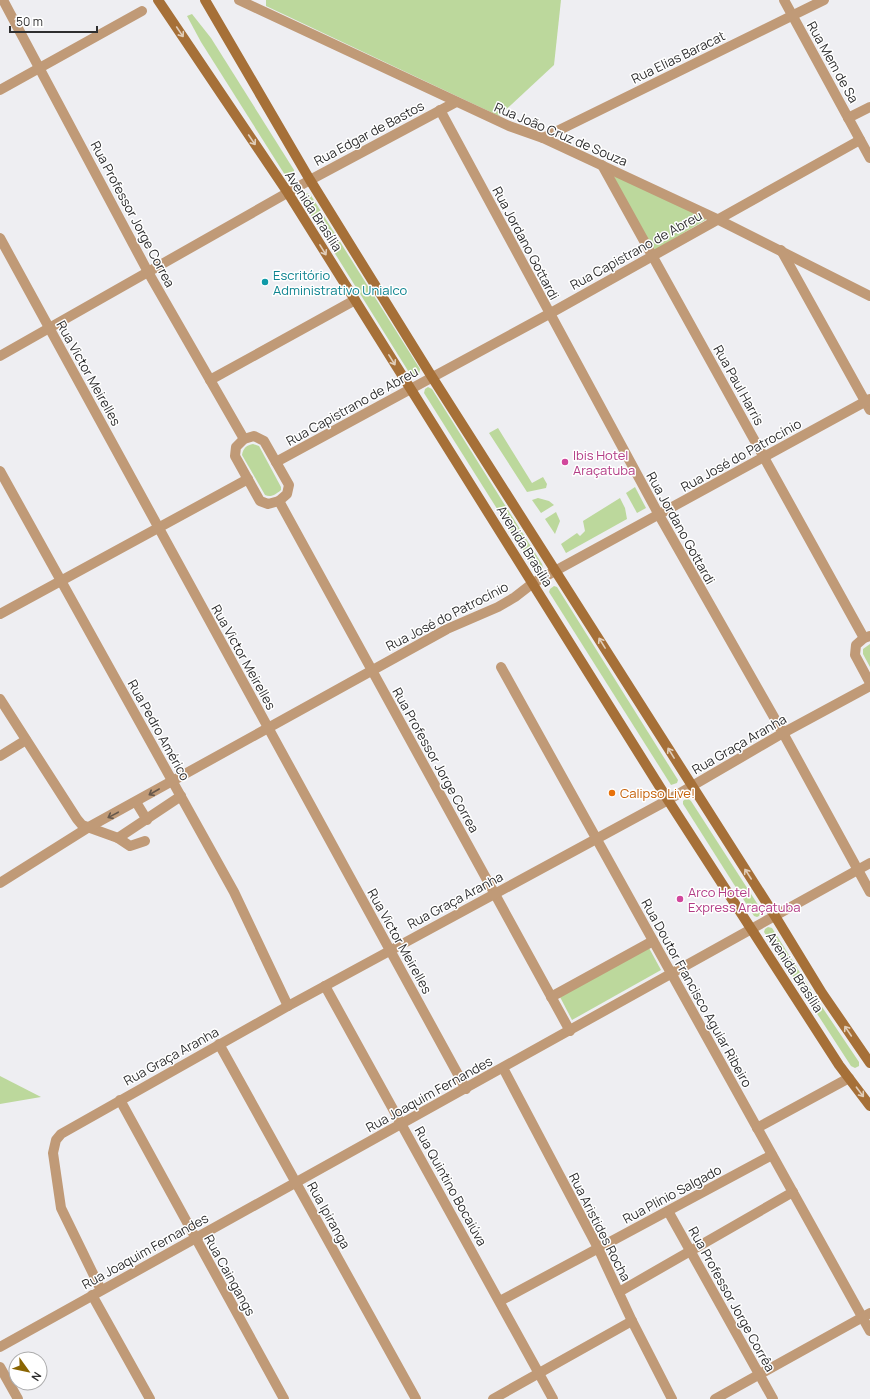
<svg xmlns="http://www.w3.org/2000/svg" width="870" height="1399" font-family="Manrope,sans-serif">
  <style>
    .green { fill: #bcd89c }
    .lines { fill: none; stroke-linecap: round; stroke-linejoin: round }
    .minor { stroke: #c09a77; stroke-width: 10 }
    .secondary { stroke: #a67038; stroke-width: 10 }
    .oneway { stroke: #e0cdb9 }
    .oneway2 { stroke: #68594c }
    .culture-dot { fill: #0f9aa8; stroke: #fff; stroke-width: 1.5 }
    .hotel-dot { fill: #d1479c; stroke: #fff; stroke-width: 1.5 }
    .food-dot { fill: #e8710a; stroke: #fff; stroke-width: 1.5 }
    .labels { text-anchor: middle; dominant-baseline: central; stroke-width: 3; stroke-linejoin: round; paint-order: stroke }
    .street-label { font-size: 13px; fill: #2e2e2f; stroke: #fff }
    .culture-label { font-size: 13px; fill: #0d838f; stroke: #fff; text-anchor: start }
    .hotel-label { font-size: 13px; fill: #b23c85; stroke: #fff; text-anchor: start }
    .food-label { font-size: 13px; fill: #c56008; stroke: #fff; text-anchor: start }
  </style>
  <rect width="100%" height="100%" fill="#eeeef2"/>
  <g class="green">
    <path d="M 266,0 L 561,0 L 554,65 L 499,116 L 266,6 Z"/>
    <path d="M 192,14 L 211,38 L 294,170 L 294,176 L 290,178 L 285,175 L 201,42 L 187,16 Z"/>
    <path d="M 606,168 L 707,219 L 652,252 Z"/>
    <path d="M 305,193 L 310,194 L 420,369 L 419,375 L 415,376 L 410,374 L 301,199 L 302,194 Z"/>
    <path d="M 428,387 L 432,389 L 542,564 L 543,568 L 538,571 L 535,569 L 424,393 L 425,389 Z"/>
    <path d="M 498,428 L 532,483 L 543,477 L 547,484 L 546,488 L 527,492 L 489,433 Z"/>
    <path d="M 253,444 L 259,446 L 281,487 L 281,490 C 276,494 271,498 265,495 L 242,455 C 243,448 247,445 253,444 Z"/>
    <path d="M 635,487 L 646,508 L 637,513 L 626,493 Z"/>
    <path d="M 538,498 L 549,501 L 554,505 L 541,513 L 532,500 Z"/>
    <path d="M 620,498 L 625,508 L 627,519 L 566,553 L 561,544 L 577,533 L 580,536 L 585,531 L 583,521 Z"/>
    <path d="M 556,512 L 560,521 L 555,534 L 545,519 Z"/>
    <path d="M 554,586 L 557,587 L 678,780 L 677,783 L 671,785 L 549,592 L 550,589 Z"/>
    <path d="M 870,644 L 870,667 L 863,654 L 863,649 Z"/>
    <path d="M 687,798 L 691,801 L 762,911 L 761,915 L 757,917 L 754,916 L 683,804 L 683,801 Z"/>
    <path d="M 768,927 L 772,928 L 816,998 L 859,1062 L 859,1066 L 855,1068 L 851,1066 L 764,932 L 765,929 Z"/>
    <path d="M 649,948 L 661,970 L 572,1020 L 560,997 Z"/>
    <path d="M 0,1076 L 41,1097 L 0,1104 Z"/>
  </g>
  <g class="lines">
    <g class="minor">
      <path d="M 3,0 L 148,272 L 244,439"/>
      <path d="M 239,0 L 509,126 L 543,138 L 717,219 L 870,296"/>
      <path d="M 784,0 L 870,158"/>
      <path d="M 0,90 L 142,11"/>
      <path d="M 440,110 L 659,515 L 783,733 L 870,892"/>
      <path d="M 848,118 L 870,107"/>
      <path d="M 543,138 L 824,0"/>
      <path d="M 602,165 L 864,638"/>
      <path d="M 0,238 L 466,1089"/>
      <path d="M 781,250 L 870,410"/>
      <path d="M 0,356 L 310,180 L 456,102"/>
      <path d="M 210,380 L 355,300"/>
      <path d="M 254,436 L 264,441 L 289,485 L 287,494 L 279,501 L 268,504 L 260,501 L 235,456 L 236,447 L 244,439 Z"/>
      <path d="M 276,462 L 549,314 L 860,140"/>
      <path d="M 0,471 L 234,892 L 288,1006"/>
      <path d="M 279,501 L 570,1031"/>
      <path d="M 0,614 L 248,479"/>
      <path d="M 870,636 L 864,638 L 856,645 L 855,655 L 870,683"/>
      <path d="M 501,667 L 870,1331"/>
      <path d="M 0,699 L 77,819 L 82,825 L 118,838 L 130,846 L 145,841"/>
      <path d="M 0,756 L 26,740"/>
      <path d="M 136,802 L 147,820"/>
      <path d="M 118,838 L 181,796"/>
      <path d="M 0,883 L 89,827 L 447,629 L 498,607 L 515,597 L 533,583 L 870,399"/>
      <path d="M 325,986 L 553,1399"/>
      <path d="M 551,997 L 653,941"/>
      <path d="M 219,1044 L 416,1399"/>
      <path d="M 503,1068 L 598,1248 L 632,1321 L 672,1399"/>
      <path d="M 120,1100 L 284,1399"/>
      <path d="M 757,1128 L 849,1078"/>
      <path d="M 668,1211 L 773,1399"/>
      <path d="M 101,1290 L 61,1208 L 53,1153 L 56,1140 L 61,1134 L 288,1006 L 668,800 L 783,733 L 870,686"/>
      <path d="M 619,1292 L 793,1192"/>
      <path d="M 92,1295 L 150,1399"/>
      <path d="M 500,1301 L 772,1155"/>
      <path d="M 0,1347 L 870,863"/>
      <path d="M 0,1367 L 18,1399"/>
      <path d="M 493,1399 L 632,1321"/>
      <path d="M 715,1399 L 870,1313"/>
    </g>
    <g class="secondary">
      <path d="M 158,0 L 288,193 L 668,800 L 839,1065 L 870,1106"/>
      <path d="M 205,0 L 310,180 L 432,377 L 775,916 L 822,993 L 870,1063"/>
    </g>
  </g>
  <defs><path id="oneway-shaft" d="M-6 0H5M1.5-3L5.5 0L1.5 3" fill="none" stroke-width="1.6" stroke-linecap="round" stroke-linejoin="round"/></defs>
  <g class="oneway">
    <use href="#oneway-shaft" transform="translate(180 32) rotate(56)"/>
    <use href="#oneway-shaft" transform="translate(252 140) rotate(56)"/>
    <use href="#oneway-shaft" transform="translate(323 250) rotate(58)"/>
    <use href="#oneway-shaft" transform="translate(392 360) rotate(58)"/>
    <use href="#oneway-shaft" transform="translate(602 643) rotate(-122)"/>
    <use href="#oneway-shaft" transform="translate(671 753) rotate(-122)"/>
    <use href="#oneway-shaft" transform="translate(748 874) rotate(-123)"/>
    <use href="#oneway-shaft" transform="translate(848 1031) rotate(-124)"/>
    <use href="#oneway-shaft" transform="translate(860 1092) rotate(53)"/>
  </g>
  <g class="oneway2">
    <use href="#oneway-shaft" transform="translate(154 792) rotate(150)"/>
    <use href="#oneway-shaft" transform="translate(113 815) rotate(152)"/>
  </g>
  <circle class="culture-dot" cx="265" cy="282" r="4"/>
  <g class="hotel-dot">
    <circle cx="565" cy="462" r="4"/>
    <circle cx="680" cy="899" r="4"/>
  </g>
  <circle class="food-dot" cx="612" cy="793" r="4"/>
  <g class="labels">
    <g class="street-label">
      <text transform="translate(678 57) rotate(-26)">Rua Elias Baracat</text>
      <text transform="translate(833 62) rotate(61)">Rua Mem de Sa</text>
      <text transform="translate(369 133) rotate(-28)">Rua Edgar de Bastos</text>
      <text transform="translate(561 134) rotate(23)">Rua João Cruz de Souza</text>
      <text transform="translate(314 211) rotate(57)">Avenida Brasília</text>
      <text transform="translate(133 214) rotate(62)">Rua Professor Jorge Correa</text>
      <text transform="translate(526 243) rotate(62)">Rua Jordano Gottardi</text>
      <text transform="translate(636 250) rotate(-29)">Rua Capistrano de Abreu</text>
      <text transform="translate(89 373) rotate(61)">Rua Victor Meirelles</text>
      <text transform="translate(739 385) rotate(61)">Rua Paul Harris</text>
      <text transform="translate(352 406) rotate(-29)">Rua Capistrano de Abreu</text>
      <text transform="translate(741 455) rotate(-29)">Rua José do Patrocínio</text>
      <text transform="translate(681 528) rotate(61)">Rua Jordano Gottardi</text>
      <text transform="translate(525 546) rotate(58)">Avenida Brasília</text>
      <text transform="translate(447 616) rotate(-27)">Rua José do Patrocínio</text>
      <text transform="translate(244 657) rotate(61)">Rua Victor Meirelles</text>
      <text transform="translate(159 730) rotate(61)">Rua Pedro Américo</text>
      <text transform="translate(739 744) rotate(-30)">Rua Graça Aranha</text>
      <text transform="translate(436 760) rotate(61)">Rua Professor Jorge Correa</text>
      <text transform="translate(455 900) rotate(-28)">Rua Graça Aranha</text>
      <text transform="translate(400 941) rotate(61)">Rua Victor Meirelles</text>
      <text transform="translate(795 972) rotate(57)">Avenida Brasília</text>
      <text transform="translate(697 993) rotate(61)">Rua Doutor Francisco Aguiar Ribeiro</text>
      <text transform="translate(171 1056) rotate(-29)">Rua Graça Aranha</text>
      <text transform="translate(429 1094) rotate(-29)">Rua Joaquim Fernandes</text>
      <text transform="translate(451 1186) rotate(61)">Rua Quintino Bocaiúva</text>
      <text transform="translate(672 1194) rotate(-28)">Rua Plínio Salgado</text>
      <text transform="translate(329 1215) rotate(61)">Rua Ipiranga</text>
      <text transform="translate(600 1227) rotate(63)">Rua Aristides Rocha</text>
      <text transform="translate(145 1251) rotate(-29)">Rua Joaquim Fernandes</text>
      <text transform="translate(230 1275) rotate(61)">Rua Caingangs</text>
      <text transform="translate(732 1299) rotate(61)">Rua Professor Jorge Corrêa</text>
    </g>
    <g class="culture-label">
      <text x="273" y="275">Escritório<tspan x="273" dy="15">Administrativo Unialco</tspan></text>
    </g>
    <g class="hotel-label">
      <text x="573" y="455">Ibis Hotel<tspan x="573" dy="15">Araçatuba</tspan></text>
      <text x="688" y="892">Arco Hotel<tspan x="688" dy="15">Express Araçatuba</tspan></text>
    </g>
    <g class="food-label">
      <text x="620" y="793">Calipso Live!</text>
    </g>
  </g>
  <g transform="translate(28 1371) rotate(123)"><circle r="19" fill="#ffffff" stroke="#ababac"/>
  <path d="M0-3L7 15L0 10L-7 15Z" fill="#8a6503"/>
  <text y="-6" font-size="11" font-weight="bold" text-anchor="middle" fill="#2e2e2f">N</text>
  </g>
  <path d="M10 26v6h87v-6" fill="none" stroke="#2e2e2f" stroke-width="2"/>
  <text x="16" y="26" font-size="12" fill="#2e2e2f" stroke="#ffffff" stroke-width="3" paint-order="stroke">50 m</text>
</svg>
